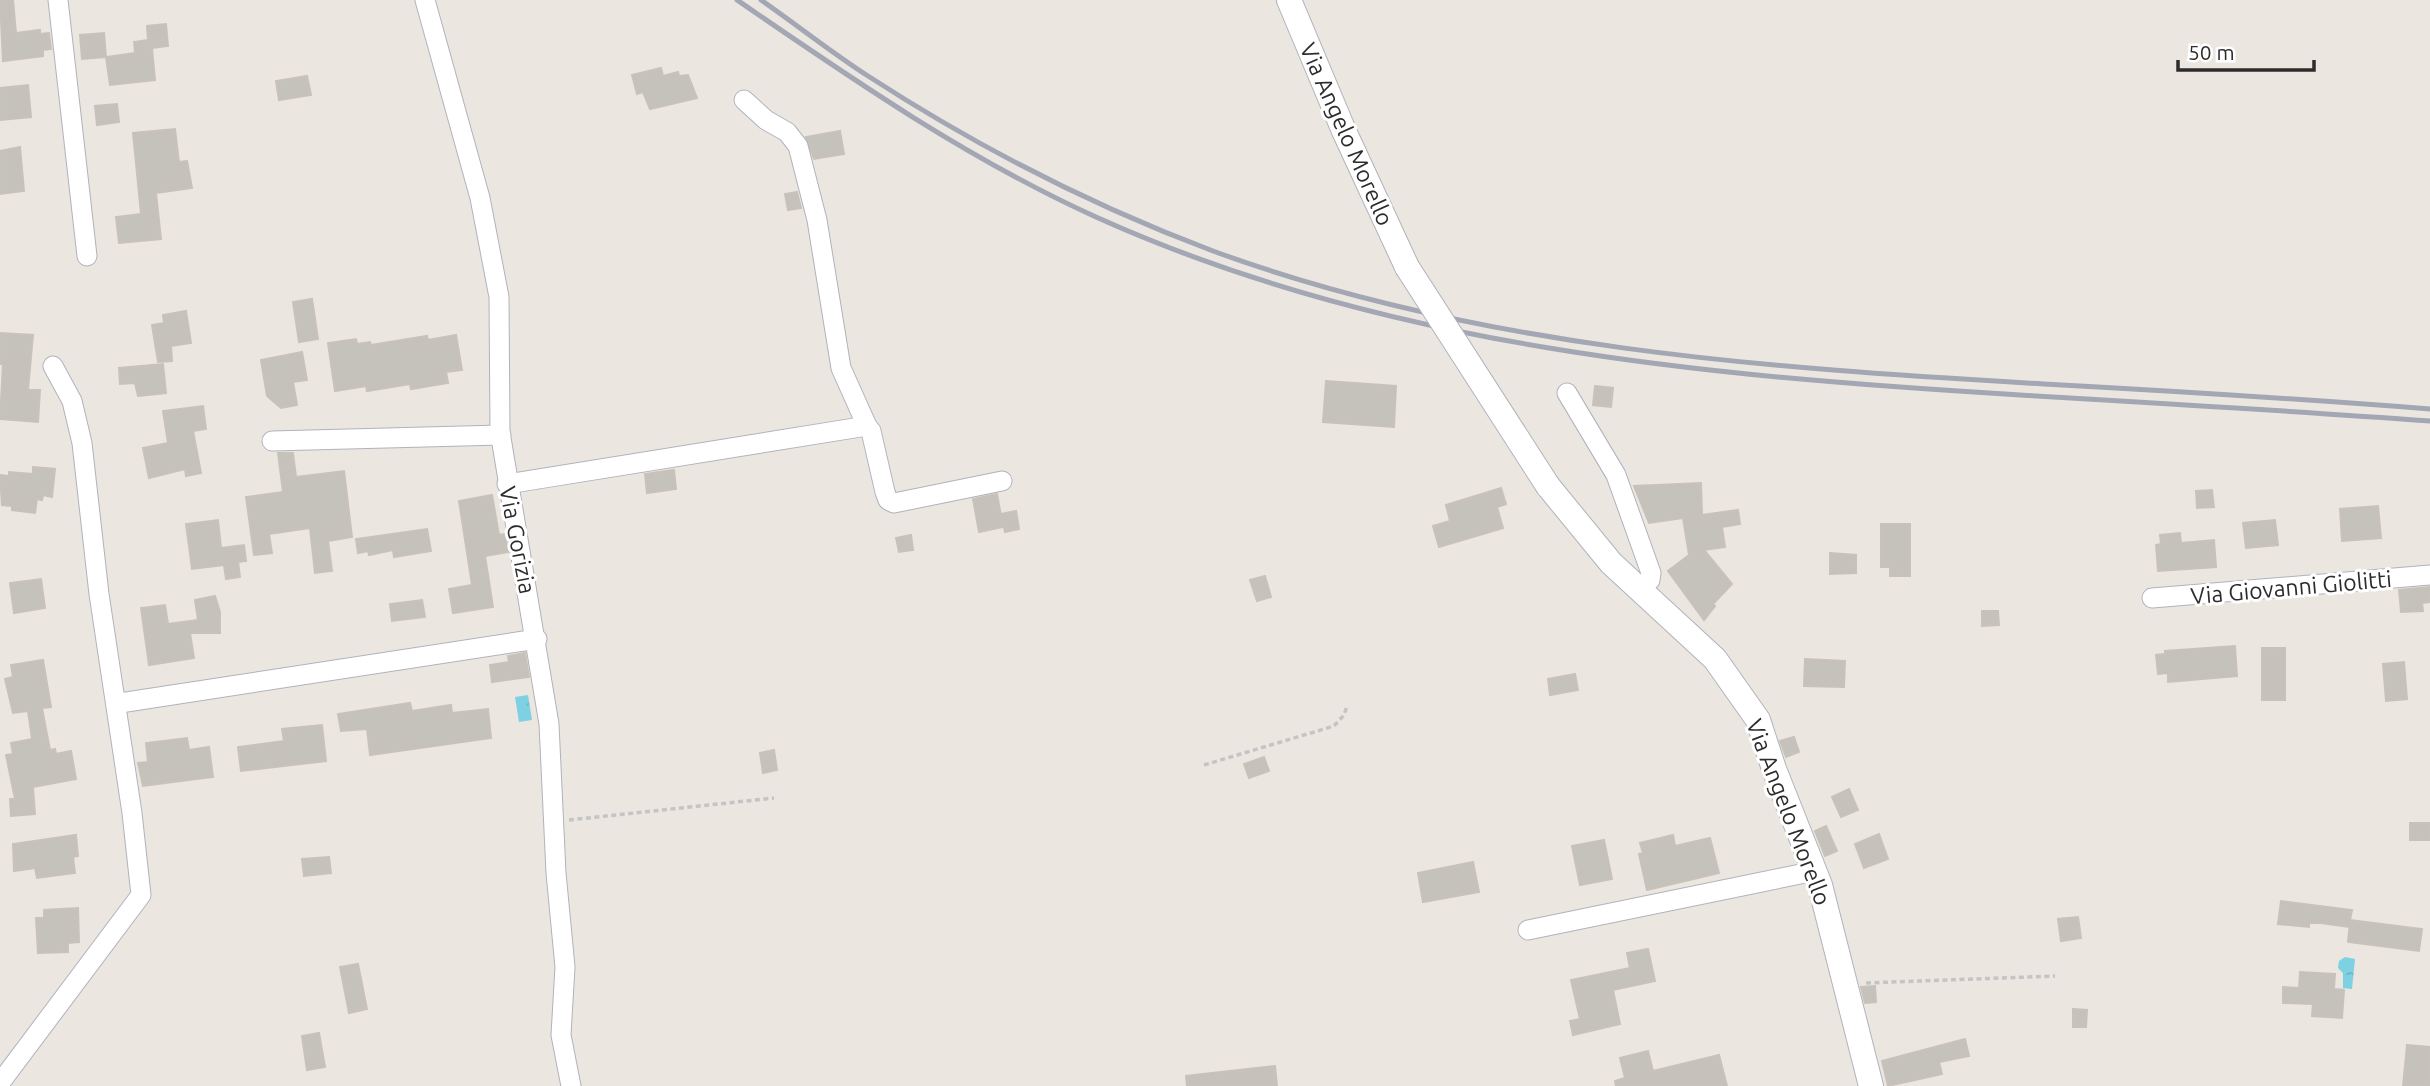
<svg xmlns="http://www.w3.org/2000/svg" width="2430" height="1086" font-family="Ubuntu,sans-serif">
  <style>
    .water { fill: url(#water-ripples) }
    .building { fill: #c5c1bb; stroke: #c8c2ba; stroke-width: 2 }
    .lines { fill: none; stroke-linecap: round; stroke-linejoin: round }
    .minor-casing { stroke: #b0b3bb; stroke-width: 21 }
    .tertiary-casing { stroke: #b0b3bb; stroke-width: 26 }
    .path { stroke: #c4c4c4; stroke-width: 3.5; stroke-dasharray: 5 3.5; stroke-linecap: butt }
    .minor { stroke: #fff; stroke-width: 19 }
    .tertiary { stroke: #fff; stroke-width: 24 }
    .rail { stroke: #a3a7b4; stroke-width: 5 }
    .tertiary-bridge-casing { stroke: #b0b3bb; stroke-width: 26; stroke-linecap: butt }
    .tertiary-bridge { stroke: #fff; stroke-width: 24 }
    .labels { text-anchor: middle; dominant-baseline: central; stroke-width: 6; stroke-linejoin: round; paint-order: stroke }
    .street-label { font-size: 23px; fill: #2c2c2c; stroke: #fff }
  </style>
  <defs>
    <pattern id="water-ripples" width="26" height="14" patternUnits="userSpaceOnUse" patternTransform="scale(1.75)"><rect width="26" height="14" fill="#7ed0e3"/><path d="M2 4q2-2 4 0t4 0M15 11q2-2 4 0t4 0" fill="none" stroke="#6db3c3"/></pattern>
  </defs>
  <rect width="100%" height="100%" fill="#ece6e0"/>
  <g class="water">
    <path d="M 528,695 L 532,720 L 519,722 L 515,697 Z"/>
    <path d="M 2345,957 L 2355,959 L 2352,989 L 2343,988 L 2343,973 L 2338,968 L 2339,961 Z"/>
  </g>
  <g class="building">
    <path d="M 0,0 L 13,0 L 16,33 L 40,30 L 40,34 L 49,33 L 51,49 L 43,50 L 43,56 L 3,61 Z"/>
    <path d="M 166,24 L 168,46 L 152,48 L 155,80 L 110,85 L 106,57 L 135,53 L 134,42 L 148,40 L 147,26 Z"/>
    <path d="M 104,33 L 106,57 L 82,59 L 80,35 Z"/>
    <path d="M 661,68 L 663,76 L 678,72 L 679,76 L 688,75 L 697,98 L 650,109 L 643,92 L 637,94 L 632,75 Z"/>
    <path d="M 307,76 L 311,95 L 279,100 L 276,81 Z"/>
    <path d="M 28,85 L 31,117 L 0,120 L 0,88 Z"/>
    <path d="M 117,104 L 119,122 L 97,125 L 95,106 Z"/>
    <path d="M 175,129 L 179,162 L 187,161 L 192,188 L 156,193 L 161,239 L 119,243 L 116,217 L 141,214 L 133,133 Z"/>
    <path d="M 840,131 L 844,154 L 814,159 L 806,137 Z"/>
    <path d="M 20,147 L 24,191 L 0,194 L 0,151 Z"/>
    <path d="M 797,192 L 801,208 L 788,210 L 785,194 Z"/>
    <path d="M 312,299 L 318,339 L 299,342 L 293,302 Z"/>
    <path d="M 186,311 L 191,343 L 171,346 L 172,361 L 158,362 L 152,325 L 164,323 L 163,315 Z"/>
    <path d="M 0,333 L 33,335 L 28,390 L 40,390 L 38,422 L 0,419 L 3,364 L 0,364 Z"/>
    <path d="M 456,335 L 462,370 L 446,372 L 448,383 L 411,389 L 410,384 L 367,391 L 366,386 L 335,391 L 328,343 L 356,339 L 357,344 L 370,342 L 371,345 L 427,336 L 428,340 Z"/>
    <path d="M 302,352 L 307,380 L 293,382 L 297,405 L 281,408 L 267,396 L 261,360 Z"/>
    <path d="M 163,364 L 166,393 L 138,396 L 135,383 L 120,384 L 119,368 Z"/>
    <path d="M 1326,381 L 1396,386 L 1394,427 L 1323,422 Z"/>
    <path d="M 1595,386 L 1613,388 L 1611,407 L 1593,405 Z"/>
    <path d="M 203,406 L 206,429 L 193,431 L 201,473 L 186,476 L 185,469 L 149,478 L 143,448 L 168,443 L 163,411 Z"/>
    <path d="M 278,453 L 293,453 L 296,477 L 344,471 L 352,537 L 328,541 L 332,571 L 315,573 L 310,528 L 269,534 L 272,553 L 254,555 L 246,497 L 283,492 Z"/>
    <path d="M 33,467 L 55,469 L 52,497 L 43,495 L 42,500 L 37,499 L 35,513 L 12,510 L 12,506 L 2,505 L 0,475 L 9,476 L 9,472 L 33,474 Z"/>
    <path d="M 674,470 L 676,489 L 647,493 L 645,474 Z"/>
    <path d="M 1701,483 L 1702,515 L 1738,510 L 1740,524 L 1722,527 L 1725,547 L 1704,550 L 1732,584 L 1713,604 L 1715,606 L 1704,620 L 1668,571 L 1689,555 L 1683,518 L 1649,523 L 1634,486 Z"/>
    <path d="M 1501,488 L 1506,504 L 1497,507 L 1503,528 L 1439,547 L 1433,526 L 1450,521 L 1446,505 Z"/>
    <path d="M 2212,490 L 2214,507 L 2197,508 L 2196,491 Z"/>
    <path d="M 997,494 L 1003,527 L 979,532 L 973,499 Z"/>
    <path d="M 492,495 L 499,535 L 505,534 L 508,552 L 485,556 L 493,607 L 453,613 L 449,589 L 472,585 L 459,501 Z"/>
    <path d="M 2378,506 L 2381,538 L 2342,541 L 2340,509 Z"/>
    <path d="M 1016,511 L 1019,529 L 1005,532 L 1001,514 Z"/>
    <path d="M 218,520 L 221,548 L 244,545 L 246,561 L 238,562 L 240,577 L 226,579 L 224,565 L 192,569 L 186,524 Z"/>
    <path d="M 2275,520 L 2278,545 L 2246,548 L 2243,523 Z"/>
    <path d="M 1881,524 L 1910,524 L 1910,576 L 1890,576 L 1890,567 L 1881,567 Z"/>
    <path d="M 427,529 L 431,551 L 394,557 L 393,550 L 369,555 L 368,551 L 358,553 L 356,539 Z"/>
    <path d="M 2180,533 L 2181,543 L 2214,540 L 2216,567 L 2158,571 L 2156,545 L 2161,544 L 2160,535 Z"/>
    <path d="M 911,535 L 913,550 L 899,552 L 896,538 Z"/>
    <path d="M 1830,553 L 1856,555 L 1856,573 L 1830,574 Z"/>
    <path d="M 1265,576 L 1271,597 L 1257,601 L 1250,580 Z"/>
    <path d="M 41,579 L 45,608 L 14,613 L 10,583 Z"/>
    <path d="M 2430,587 L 2430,602 L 2422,603 L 2423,611 L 2401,612 L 2399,590 Z"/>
    <path d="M 215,596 L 220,612 L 220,633 L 190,633 L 194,658 L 149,665 L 141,608 L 165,605 L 168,624 L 198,620 L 195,600 Z"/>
    <path d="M 422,600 L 425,617 L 392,621 L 390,604 Z"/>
    <path d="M 1982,611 L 1998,611 L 1999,625 L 1982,626 Z"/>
    <path d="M 2235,646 L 2237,676 L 2168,682 L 2168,673 L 2158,674 L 2156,655 L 2165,654 L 2165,651 Z"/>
    <rect x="2262" y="648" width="23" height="52"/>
    <path d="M 525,653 L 529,677 L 492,682 L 490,665 L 509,662 L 508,656 Z"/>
    <path d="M 1805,659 L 1845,661 L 1844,687 L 1804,686 Z"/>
    <path d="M 43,660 L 51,707 L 42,708 L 50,750 L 55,749 L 56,754 L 71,751 L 76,779 L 33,787 L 35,814 L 11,816 L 10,799 L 15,799 L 6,755 L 13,754 L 11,743 L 32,739 L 28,711 L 13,713 L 5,679 L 13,677 L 11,665 Z"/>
    <path d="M 2404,662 L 2407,699 L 2386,701 L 2383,664 Z"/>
    <path d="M 1575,674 L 1578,690 L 1550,695 L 1548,679 Z"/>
    <path d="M 410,703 L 412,711 L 451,705 L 452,713 L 488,709 L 491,738 L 370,755 L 367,729 L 341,731 L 338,714 Z"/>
    <path d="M 322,725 L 326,761 L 241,771 L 238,747 L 284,741 L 282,729 Z"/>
    <path d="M 1794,737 L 1799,752 L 1786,757 L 1780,741 Z"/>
    <path d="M 187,738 L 189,750 L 209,747 L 213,777 L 143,786 L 138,763 L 148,762 L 146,743 Z"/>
    <path d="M 774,750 L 777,770 L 763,773 L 760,753 Z"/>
    <path d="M 1264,757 L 1269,771 L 1249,778 L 1244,764 Z"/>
    <path d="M 1849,789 L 1858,810 L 1841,817 L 1832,797 Z"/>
    <rect x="2410" y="823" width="20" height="17"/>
    <path d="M 1826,826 L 1837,851 L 1825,856 L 1815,831 Z"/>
    <path d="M 1879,834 L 1888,859 L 1864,868 L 1855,844 Z"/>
    <path d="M 76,835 L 78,856 L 73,857 L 75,873 L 37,878 L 35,868 L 14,871 L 13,844 Z"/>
    <path d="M 1673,835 L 1675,846 L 1710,838 L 1719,873 L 1647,890 L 1639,854 L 1643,853 L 1640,843 Z"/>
    <path d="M 1604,840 L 1612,879 L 1580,885 L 1572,846 Z"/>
    <path d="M 329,857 L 331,873 L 304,876 L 302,859 Z"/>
    <path d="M 1473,862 L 1479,892 L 1423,902 L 1418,873 Z"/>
    <path d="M 2281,901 L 2352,910 L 2350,920 L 2422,929 L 2419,951 L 2348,942 L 2350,921 L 2350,927 L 2321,923 L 2309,923 L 2309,927 L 2278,924 Z"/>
    <path d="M 78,908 L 79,942 L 68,943 L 68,952 L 38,953 L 36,918 L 44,918 L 44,910 Z"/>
    <path d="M 2078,917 L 2081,938 L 2061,941 L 2058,919 Z"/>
    <path d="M 1648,949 L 1655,981 L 1613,990 L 1620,1024 L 1573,1035 L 1570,1021 L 1580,1019 L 1571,980 L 1630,968 L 1627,953 Z"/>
    <path d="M 358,964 L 367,1009 L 349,1013 L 340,967 Z"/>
    <path d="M 2300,972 L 2335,974 L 2334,989 L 2344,990 L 2342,1018 L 2312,1016 L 2313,1004 L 2283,1003 L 2283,987 L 2299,988 Z"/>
    <path d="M 1875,986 L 1876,1002 L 1865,1003 L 1861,987 Z"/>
    <path d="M 2073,1009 L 2087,1010 L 2086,1027 L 2073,1027 Z"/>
    <path d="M 319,1033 L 325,1067 L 307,1070 L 302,1036 Z"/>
    <path d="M 1965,1039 L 1969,1056 L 1939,1062 L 1942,1074 L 1888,1086 L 1882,1061 Z"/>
    <path d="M 2407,1045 L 2430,1047 L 2430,1086 L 2403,1086 Z"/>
    <path d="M 1648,1051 L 1653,1071 L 1719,1055 L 1727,1086 L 1616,1086 L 1615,1081 L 1625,1078 L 1620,1058 Z"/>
    <path d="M 1275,1066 L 1277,1086 L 1187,1086 L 1186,1076 Z"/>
  </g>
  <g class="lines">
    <defs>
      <g id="minor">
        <path d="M 58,0 L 87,256"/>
        <path d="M 425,0 L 480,198 L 499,297 L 500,432 L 549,724 L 556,873 L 565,967 L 561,1035 L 571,1086"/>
        <path d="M 744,100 L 766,120 L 787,132 L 798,146 L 817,220 L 841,368 L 867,426"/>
        <path d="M 1567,393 L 1616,475 L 1651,573 L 1650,580 L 1638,588"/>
        <path d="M 272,441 L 501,435"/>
        <path d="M 507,484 L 867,426 L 871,431 L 885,492 L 888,500 L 894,503 L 1002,481"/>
        <path d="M 2152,598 L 2430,575"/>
        <path d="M 120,703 L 537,639"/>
        <path d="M 1528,930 L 1815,871"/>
        <path d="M 0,1083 L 141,895 L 132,813 L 99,594 L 82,443 L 72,401 L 53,366"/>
      </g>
      <g id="tertiary">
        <path d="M 1289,0 L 1344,131 L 1407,267"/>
        <path d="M 1548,486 L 1611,563 L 1715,659 L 1758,720 L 1774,769 L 1820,885 L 1871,1086"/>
      </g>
    </defs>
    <use href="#minor" class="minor-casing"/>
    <use href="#tertiary" class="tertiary-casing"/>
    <g class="path">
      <path d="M 1204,765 L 1334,726 L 1344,715 L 1347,706"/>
      <path d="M 569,820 L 774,798"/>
      <path d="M 1866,983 L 2055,976"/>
    </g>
    <use href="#minor" class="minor"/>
    <use href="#tertiary" class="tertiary"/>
    <g class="rail">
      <path d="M 737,0 C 852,79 968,159 1096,217 C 1386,348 1706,376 2020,395 C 2157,403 2293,411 2430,421"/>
      <path d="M 761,0 C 797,25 832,53 868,76 C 976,146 1093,206 1213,251 C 1478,348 1764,368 2044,384 C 2173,391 2301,399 2430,409"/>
    </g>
    <defs>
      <path id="tertiary-bridge" d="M 1407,267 L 1548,486"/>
    </defs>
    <use href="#tertiary-bridge" class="tertiary-bridge-casing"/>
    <use href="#tertiary-bridge" class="tertiary-bridge"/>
  </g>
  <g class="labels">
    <g class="street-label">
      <text transform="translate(1347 134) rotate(66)">Via Angelo Morello</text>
      <text transform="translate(518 540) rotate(79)">Via Gorizia</text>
      <text transform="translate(2291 587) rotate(-5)">Via Giovanni Giolitti</text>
      <text transform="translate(1789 812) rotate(69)">Via Angelo Morello</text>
    </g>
  </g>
  <path d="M2178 60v10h136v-10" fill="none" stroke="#2c2c2c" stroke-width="3.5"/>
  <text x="2188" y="60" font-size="21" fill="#2c2c2c" stroke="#ffffff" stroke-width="5" paint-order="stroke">50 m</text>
</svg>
